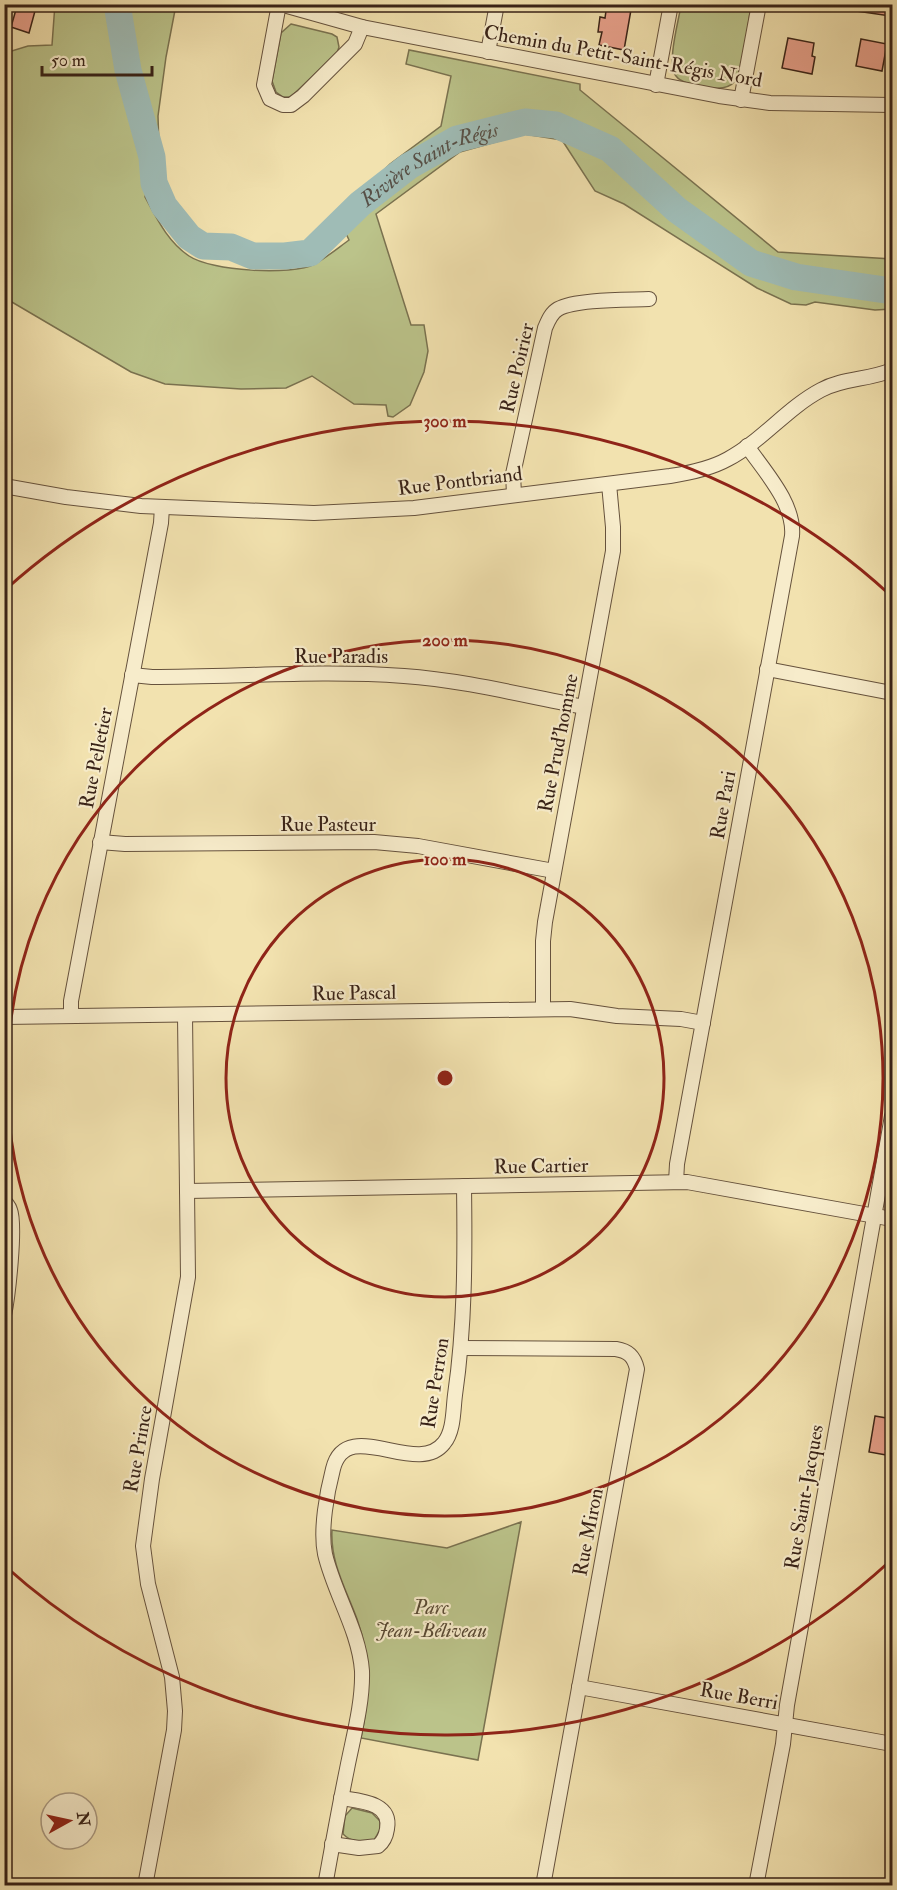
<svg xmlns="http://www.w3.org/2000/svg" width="897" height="1890" font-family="'IM FELL Double Pica',serif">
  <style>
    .green { fill: #bbc38a; stroke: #7a7250; stroke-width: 1.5 }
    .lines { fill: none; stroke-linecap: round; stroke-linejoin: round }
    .river { stroke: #9fbcb6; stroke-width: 27 }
    .building { fill: #eaa28d; stroke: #382217; stroke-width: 1.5 }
    .street-casing { stroke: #66523d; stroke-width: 16 }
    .street { stroke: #f7eccb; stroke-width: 14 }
    .ring { fill: none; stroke: #8f2418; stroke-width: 3 }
    .labels { text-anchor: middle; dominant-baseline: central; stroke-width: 4.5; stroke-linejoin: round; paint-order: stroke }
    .street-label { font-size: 20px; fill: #382217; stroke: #f7eccb }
    .park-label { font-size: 20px; font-style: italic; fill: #594a34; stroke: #f7eccb }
    .water-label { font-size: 21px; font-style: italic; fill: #575047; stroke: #f7eccb }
    .centre { fill: #8f2418; stroke: #f7eccb; stroke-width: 3 }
    .ring-label { font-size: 18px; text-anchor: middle; font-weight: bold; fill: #8f2418; stroke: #f7eccb; stroke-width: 4.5; stroke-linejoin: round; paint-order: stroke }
  </style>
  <rect width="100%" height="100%" fill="#f2e2af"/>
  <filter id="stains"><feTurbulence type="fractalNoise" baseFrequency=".00333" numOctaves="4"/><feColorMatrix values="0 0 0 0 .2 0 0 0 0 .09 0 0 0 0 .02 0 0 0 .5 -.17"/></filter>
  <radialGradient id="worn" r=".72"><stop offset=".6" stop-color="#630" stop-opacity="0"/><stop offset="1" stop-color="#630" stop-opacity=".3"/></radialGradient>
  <g class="green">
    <path d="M 55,4 L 176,5 L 166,57 L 158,116 L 159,147 L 145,197 C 157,219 168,242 189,256 C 211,271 291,276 315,264 C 327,257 338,248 349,240 L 338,216 L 390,164 L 441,126 L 451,76 L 406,64 L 409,50 L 580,84 L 580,90 L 778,252 L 892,259 L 892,309 L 875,310 L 815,302 L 806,305 L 791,304 L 757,288 L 624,204 L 595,191 L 562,140 L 524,134 L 460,152 L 376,214 L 411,325 L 424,325 L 428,351 L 424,372 L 410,405 L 393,417 L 388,416 L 386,405 L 354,404 L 312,376 L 286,388 L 241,389 L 165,384 L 131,372 L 5,298 L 5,53 L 28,46 L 52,45 Z"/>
    <path d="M 681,5 L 751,5 C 749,20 743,71 735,81 C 728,90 716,89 706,87 C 696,85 682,84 676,76 C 666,64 679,20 681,5 Z"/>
    <path d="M 291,24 L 332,34 L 337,37 L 339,47 L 337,53 L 296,92 L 290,97 L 283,97 L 276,92 L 272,81 L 281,33 Z"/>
    <path d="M 521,1522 L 478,1760 L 361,1738 C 370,1694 372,1662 357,1619 C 346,1589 330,1562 332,1530 L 447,1548 Z"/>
    <path d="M 352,1808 L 372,1813 L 380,1821 L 380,1830 L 373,1842 C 362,1842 352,1843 343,1834 L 345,1816 Z"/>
  </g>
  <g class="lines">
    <path class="river" id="s1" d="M 117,4 L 128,70 L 152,157 L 154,183 L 164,206 L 189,237 L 203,246 L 231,247 L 253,256 L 285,256 L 310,253 L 360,204 L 409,166 L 457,139 L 525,122 L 556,125 L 610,149 L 677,210 L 751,263 L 796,277 L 892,291"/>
  </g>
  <g class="building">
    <path d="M 607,4 L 632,4 L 624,50 L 599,45 L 602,32 L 598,32 L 600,17 L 605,18 Z"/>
    <path d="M 858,4 L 892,4 L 890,16 L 857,11 Z"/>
    <path d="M 17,6 L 35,11 L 29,33 L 11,27 Z"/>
    <path d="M 788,38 L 814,43 L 812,56 L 815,57 L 812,74 L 782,68 Z"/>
    <path d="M 861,39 L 887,44 L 882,71 L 856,66 Z"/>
    <path d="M 875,1416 L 892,1419 L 892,1456 L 869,1452 Z"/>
  </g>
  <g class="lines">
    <defs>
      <g id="street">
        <path d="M 279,4 L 264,85 L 270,99 L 283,105 L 291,105 L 303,96 L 355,44 L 362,27"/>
        <path d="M 280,4 L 362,27 L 719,96 L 770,103 L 892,105"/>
        <path d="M 488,52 L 497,4"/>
        <path d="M 656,85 L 671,4"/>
        <path d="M 741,100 L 759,4"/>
        <path d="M 4,486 L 66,497 L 141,506 L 314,513 L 414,508 L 670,476 C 690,473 710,469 728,459 C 762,441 787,408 821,390 C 843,378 869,380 892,370"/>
        <path d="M 514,494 L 513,474 L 545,328 C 548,321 551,313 558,309 C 576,299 627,300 649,299"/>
        <path d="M 767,669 L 892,693"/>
        <path d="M 132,675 L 152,677 C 236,677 321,670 404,676 C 463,680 526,696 584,707"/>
        <path d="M 100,842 L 125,844 L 374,842 L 418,846 L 554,871"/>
        <path d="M 543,1009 L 543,941 L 545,922 L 613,551 L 613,527 L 609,484"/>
        <path d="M 71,1016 L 71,1001 L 161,523 L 162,507"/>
        <path d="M 4,1017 L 570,1009 L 617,1016 L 681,1019 L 703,1023"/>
        <path d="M 676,1182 L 677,1164 L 792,536 C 795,504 765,472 747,446"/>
        <path d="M 187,1191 L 687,1182 L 892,1219"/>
        <path d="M 4,1202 C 7,1204 9,1207 10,1210 C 16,1225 8,1297 4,1315"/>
        <path d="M 461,1348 L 616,1349 C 628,1351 634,1356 637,1369 L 543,1886"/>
        <path d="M 579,1687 L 892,1744"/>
        <path d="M 332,1844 L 359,1848 L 378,1846 C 383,1842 386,1836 387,1829 C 392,1802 359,1801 341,1798"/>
        <path d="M 145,1886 L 174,1730 L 175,1711 L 172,1677 L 148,1584 L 143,1546 L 152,1479 L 188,1277 L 185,1015"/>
        <path d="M 325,1886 C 332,1847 339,1808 347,1769 C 353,1738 363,1703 362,1671 C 359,1630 334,1593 325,1554 C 320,1530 327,1492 333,1469 C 346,1415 417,1478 444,1443 C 454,1431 453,1410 455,1395 C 465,1326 465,1256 464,1186"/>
        <path d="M 756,1886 L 783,1744 L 787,1705 L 892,1116"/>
      </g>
    </defs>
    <use href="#street" class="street-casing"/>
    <use href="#street" class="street"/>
  </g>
  <g class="ring">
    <circle cx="445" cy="1078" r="219"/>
    <circle cx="445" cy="1078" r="438"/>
    <path d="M889 1562A657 657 0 0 1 5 1566M5 590A657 657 0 0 1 889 594"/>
  </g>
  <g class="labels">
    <g class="street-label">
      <text transform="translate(623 56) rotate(10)">Chemin du Petit-Saint-Régis Nord</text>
      <text transform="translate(517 368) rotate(-77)">Rue Poirier</text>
      <text transform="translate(460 481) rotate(-7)">Rue Pontbriand</text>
      <text x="341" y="656">Rue Paradis</text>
      <text transform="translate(558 743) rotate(-79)">Rue Prud'homme</text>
      <text transform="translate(96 758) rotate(-79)">Rue Pelletier</text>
      <text transform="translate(723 805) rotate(-80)">Rue Pari</text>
      <text x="328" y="824">Rue Pasteur</text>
      <text transform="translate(354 993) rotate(-1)">Rue Pascal</text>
      <text transform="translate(541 1166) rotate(-1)">Rue Cartier</text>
      <text transform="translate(435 1383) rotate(-81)">Rue Perron</text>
      <text transform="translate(138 1449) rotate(-80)">Rue Prince</text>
      <text transform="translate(804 1497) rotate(-80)">Rue Saint-Jacques</text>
      <text transform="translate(588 1532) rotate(-79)">Rue Miron</text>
      <text transform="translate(739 1696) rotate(10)">Rue Berri</text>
    </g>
    <g class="park-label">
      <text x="431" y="1607">Parc<tspan x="431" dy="23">Jean-Béliveau</tspan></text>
    </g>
    <g class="water-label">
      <text stroke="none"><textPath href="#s1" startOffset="525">Rivière Saint-Régis</textPath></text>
    </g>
  </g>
  <circle cx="445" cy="1078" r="9" class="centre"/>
  <g class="ring-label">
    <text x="445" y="427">300 m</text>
    <text x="445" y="646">200 m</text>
    <text x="445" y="865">100 m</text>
  </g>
  <rect width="897" height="1890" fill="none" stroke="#f2e2af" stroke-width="24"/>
  <rect x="6" y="6" width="885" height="1878" fill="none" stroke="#382217" stroke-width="3"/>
  <rect x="12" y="12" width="873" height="1866" fill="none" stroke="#382217" stroke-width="1.5"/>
  <g transform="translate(69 1821) rotate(82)"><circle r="28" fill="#f7eccb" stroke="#ab9b83" stroke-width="1.5"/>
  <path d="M0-4.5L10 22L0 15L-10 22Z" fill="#8f2418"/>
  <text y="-9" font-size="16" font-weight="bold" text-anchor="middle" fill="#382217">N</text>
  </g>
  <path d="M42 66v9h110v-9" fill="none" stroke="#382217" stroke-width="3"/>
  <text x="51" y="66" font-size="18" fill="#382217" stroke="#f7eccb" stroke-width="4.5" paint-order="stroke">50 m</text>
  <rect width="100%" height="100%" filter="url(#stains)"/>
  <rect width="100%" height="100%" fill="url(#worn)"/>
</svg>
